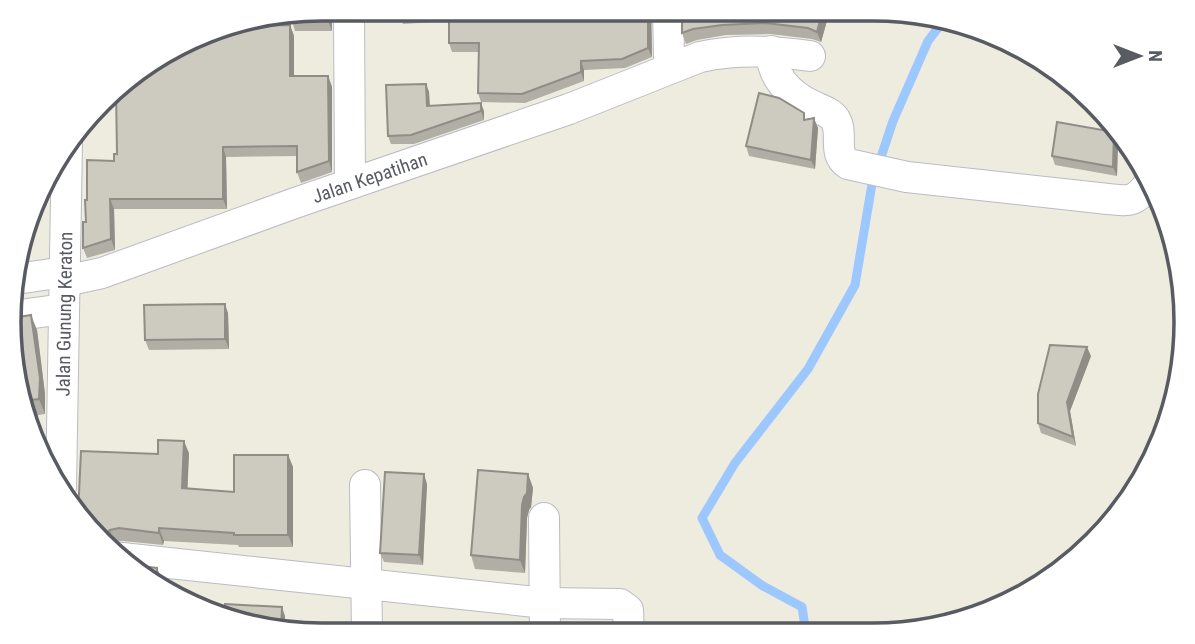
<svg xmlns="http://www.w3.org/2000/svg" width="1195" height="644" font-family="'Roboto Condensed',sans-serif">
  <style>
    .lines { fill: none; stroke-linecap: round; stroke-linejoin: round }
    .stream { stroke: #9dc8ff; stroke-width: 9 }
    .minor-casing { stroke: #babcc3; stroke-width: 32 }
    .minor { stroke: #fff; stroke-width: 30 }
    .wall { fill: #b0aea5 }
    .shaded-wall { fill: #908d86 }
    .building { fill: #cdcac0; stroke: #908d86; stroke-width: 2 }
    .labels { text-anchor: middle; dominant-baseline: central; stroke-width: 5; stroke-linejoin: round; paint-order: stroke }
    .street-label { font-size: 19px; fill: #585b62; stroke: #fff }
    .rim { fill: none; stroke: #585b62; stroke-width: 3.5 }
  </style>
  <rect width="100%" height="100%" fill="#edecdf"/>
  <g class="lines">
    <path class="stream" d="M 806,633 L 802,607 L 763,586 L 720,555 L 702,518 L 735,463 L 808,369 L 855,285 L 872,184 L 893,121 L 928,41 L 941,24"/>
    <defs>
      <g id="minor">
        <path d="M 349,9 L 350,184"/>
        <path d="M 668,9 L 669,57 L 672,67"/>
        <path d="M 771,51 C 772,77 789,94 811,105 C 819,109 830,112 835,119 C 844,133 832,154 848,164 L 907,177 L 1108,199 C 1129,201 1134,203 1148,185"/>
        <path d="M 16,279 L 65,272"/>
        <path id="s1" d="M 65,281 L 102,273 L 295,203 L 569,109 L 700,57 C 738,49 773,51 810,56"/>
        <path d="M 12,316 L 64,309"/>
        <path d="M 365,485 L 367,634"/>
        <path id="s2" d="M 61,487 L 67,142"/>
        <path d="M 544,518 L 545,634"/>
        <path d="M 122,558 L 545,603 L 620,604 L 628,610 L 629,634"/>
      </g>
    </defs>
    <use href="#minor" class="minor-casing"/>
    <use href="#minor" class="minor"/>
  </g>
  <g class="wall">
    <path d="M 322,9 L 332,9 L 332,31 L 295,31 L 292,21 Z"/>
    <path d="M 364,9 L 434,9 L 435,22 L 403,24 L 400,14 L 367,16 Z"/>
    <path d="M 651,9 L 652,57 L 625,68 L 584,70 L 584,81 L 525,103 L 481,102 L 478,93 L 479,52 L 452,52 L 449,43 Z"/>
    <path d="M 706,9 L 834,9 L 834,11 L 830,10 L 821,42 L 812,39 L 770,34 L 726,35 L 697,40 L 686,44 L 682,33 L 705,15 Z"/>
    <path d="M 870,9 L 893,9 L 895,17 L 878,13 Z"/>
    <path d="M 234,23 L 234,26 L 290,25 L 294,36 L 294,76 L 328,76 L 332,87 L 332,172 L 301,183 L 297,172 L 297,156 L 226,157 L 227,209 L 114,209 L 115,250 L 87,258 L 83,248 L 87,200 L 114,161 L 221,26 Z"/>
    <path d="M 426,84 L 429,92 L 430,106 L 484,111 L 484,120 L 414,144 L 391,144 L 388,136 Z"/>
    <path d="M 807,119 L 818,128 L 815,169 L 749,156 L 746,146 Z"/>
    <path d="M 1118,142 L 1117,176 L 1055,165 L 1052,156 Z"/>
    <path d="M 228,313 L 229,349 L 149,350 L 145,340 Z"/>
    <path d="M 37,330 L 45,394 L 45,414 L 27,417 L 9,343 Z"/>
    <path d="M 1091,356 L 1070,411 L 1076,446 L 1041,433 L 1038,423 Z"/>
    <path d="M 189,453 L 187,489 L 234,492 L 288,455 L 293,467 L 293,547 L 239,547 L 238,545 L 164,541 L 163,545 L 123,541 L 114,542 L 109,547 L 87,529 L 78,515 L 158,454 Z"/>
    <path d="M 528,474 L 533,488 L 531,507 L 529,510 L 527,518 L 525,573 L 475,569 L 471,555 Z"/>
    <path d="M 427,484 L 423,565 L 384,562 L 380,553 Z"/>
  </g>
  <g class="shaded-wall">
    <path d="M 328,9 L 332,9 L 332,31 L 328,21 Z"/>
    <path d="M 431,9 L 434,9 L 435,22 L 431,12 Z"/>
    <path d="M 648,9 L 651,9 L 652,57 L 648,48 Z"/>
    <path d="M 823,9 L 830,10 L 821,42 L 817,32 Z"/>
    <path d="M 893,9 L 898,11 L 895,17 Z"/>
    <path d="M 290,25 L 294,36 L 294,87 L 290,76 Z"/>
    <path d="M 581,61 L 584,70 L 584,81 L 581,72 Z"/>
    <path d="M 328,76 L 332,87 L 332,172 L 329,161 Z"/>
    <path d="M 426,84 L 429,92 L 430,114 L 427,106 Z"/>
    <path d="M 481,103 L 484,111 L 484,120 L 481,111 Z"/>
    <path d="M 814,118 L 818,128 L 815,169 L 811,160 Z"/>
    <path d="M 1114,132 L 1118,142 L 1117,176 L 1113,167 Z"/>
    <path d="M 223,147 L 226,157 L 227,209 L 223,199 Z"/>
    <path d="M 110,199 L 114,209 L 115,250 L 111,239 Z"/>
    <path d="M 225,304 L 228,313 L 229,349 L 225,339 Z"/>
    <path d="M 31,315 L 37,330 L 45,394 L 45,414 L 39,399 Z"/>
    <path d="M 1087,347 L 1091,356 L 1070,411 L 1076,446 L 1073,437 L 1067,402 Z"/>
    <path d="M 184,441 L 189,453 L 187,500 L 182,488 Z"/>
    <path d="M 288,455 L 293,467 L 293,547 L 288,535 Z"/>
    <path d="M 424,474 L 427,484 L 423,565 L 419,555 Z"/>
    <path d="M 528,474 L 533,488 L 531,507 L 529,510 L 527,518 L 525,573 L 520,560 L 522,505 Z"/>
    <path d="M 159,528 L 164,541 L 163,545 L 159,533 Z"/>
    <path d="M 110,530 L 114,542 L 109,547 L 101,541 L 104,535 Z"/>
    <path d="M 157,568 L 162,580 L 161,590 L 157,586 Z"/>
    <path d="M 282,607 L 285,616 L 285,629 L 281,628 Z"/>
  </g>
  <g class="building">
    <path d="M 322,9 L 328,9 L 328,21 L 292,21 L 292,14 Z"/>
    <path d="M 399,9 L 431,9 L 431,12 L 400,14 Z"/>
    <path d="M 449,9 L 648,9 L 648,48 L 622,59 L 581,61 L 581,72 L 522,94 L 478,93 L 479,43 L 449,43 Z"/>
    <path d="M 706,9 L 823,9 L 817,32 L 808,28 L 766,23 L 722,25 L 693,29 L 682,33 L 682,15 L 705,15 Z"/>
    <path d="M 231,24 L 231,26 L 290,25 L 290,76 L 328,76 L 329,161 L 297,172 L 297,146 L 223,147 L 223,199 L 110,199 L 111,239 L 83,248 L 83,222 L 86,222 L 85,200 L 87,200 L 87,160 L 114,161 L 114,154 L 117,154 L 116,89 L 131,74 L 221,26 Z"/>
    <path d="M 426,84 L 427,106 L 481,103 L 481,111 L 411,135 L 388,136 L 386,85 Z"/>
    <path d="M 759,93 L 779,98 L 804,113 L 804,120 L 814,118 L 811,160 L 746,146 Z"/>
    <path d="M 1057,122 L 1114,132 L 1113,167 L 1052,156 Z"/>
    <path d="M 225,304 L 225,339 L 145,340 L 144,305 Z"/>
    <path d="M 31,315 L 40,378 L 39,399 L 23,401 L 9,343 L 12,318 Z"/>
    <path d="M 1050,345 L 1087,347 L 1067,402 L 1073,437 L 1038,423 L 1038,394 Z"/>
    <path d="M 158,440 L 184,441 L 182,488 L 234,492 L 234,455 L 288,455 L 288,535 L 234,535 L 234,533 L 159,528 L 159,533 L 119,528 L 110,530 L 104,535 L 101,541 L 87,529 L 86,525 L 84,524 L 78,515 L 81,451 L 158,454 Z"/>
    <path d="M 478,470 L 528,474 L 527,493 L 524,497 L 522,505 L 520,560 L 471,555 Z"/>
    <path d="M 385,472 L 424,474 L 419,555 L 380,553 Z"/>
    <path d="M 131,565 L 157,568 L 157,586 Z"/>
    <path d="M 225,604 L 282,607 L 281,628 L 225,611 Z"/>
  </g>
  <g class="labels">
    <g class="street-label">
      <text stroke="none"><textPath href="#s1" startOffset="322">Jalan Kepatihan</textPath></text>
      <text stroke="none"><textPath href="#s2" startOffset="173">Jalan Gunung Keraton</textPath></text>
    </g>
  </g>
  <path d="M0 0H1195V644H0ZM322 21H873A301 301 0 0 1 1174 322V322A301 301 0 0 1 873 623H322A301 301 0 0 1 21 322V322A301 301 0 0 1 322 21Z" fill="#fff" fill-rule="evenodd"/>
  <path class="rim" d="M322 21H873A301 301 0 0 1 1174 322V322A301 301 0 0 1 873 623H322A301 301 0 0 1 21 322V322A301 301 0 0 1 322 21Z"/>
  <g transform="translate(1139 56) rotate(90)" stroke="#ffffff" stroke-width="5" paint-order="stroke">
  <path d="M0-5L12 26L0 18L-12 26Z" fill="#585b62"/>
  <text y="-10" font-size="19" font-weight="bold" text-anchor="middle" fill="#585b62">N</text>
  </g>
</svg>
